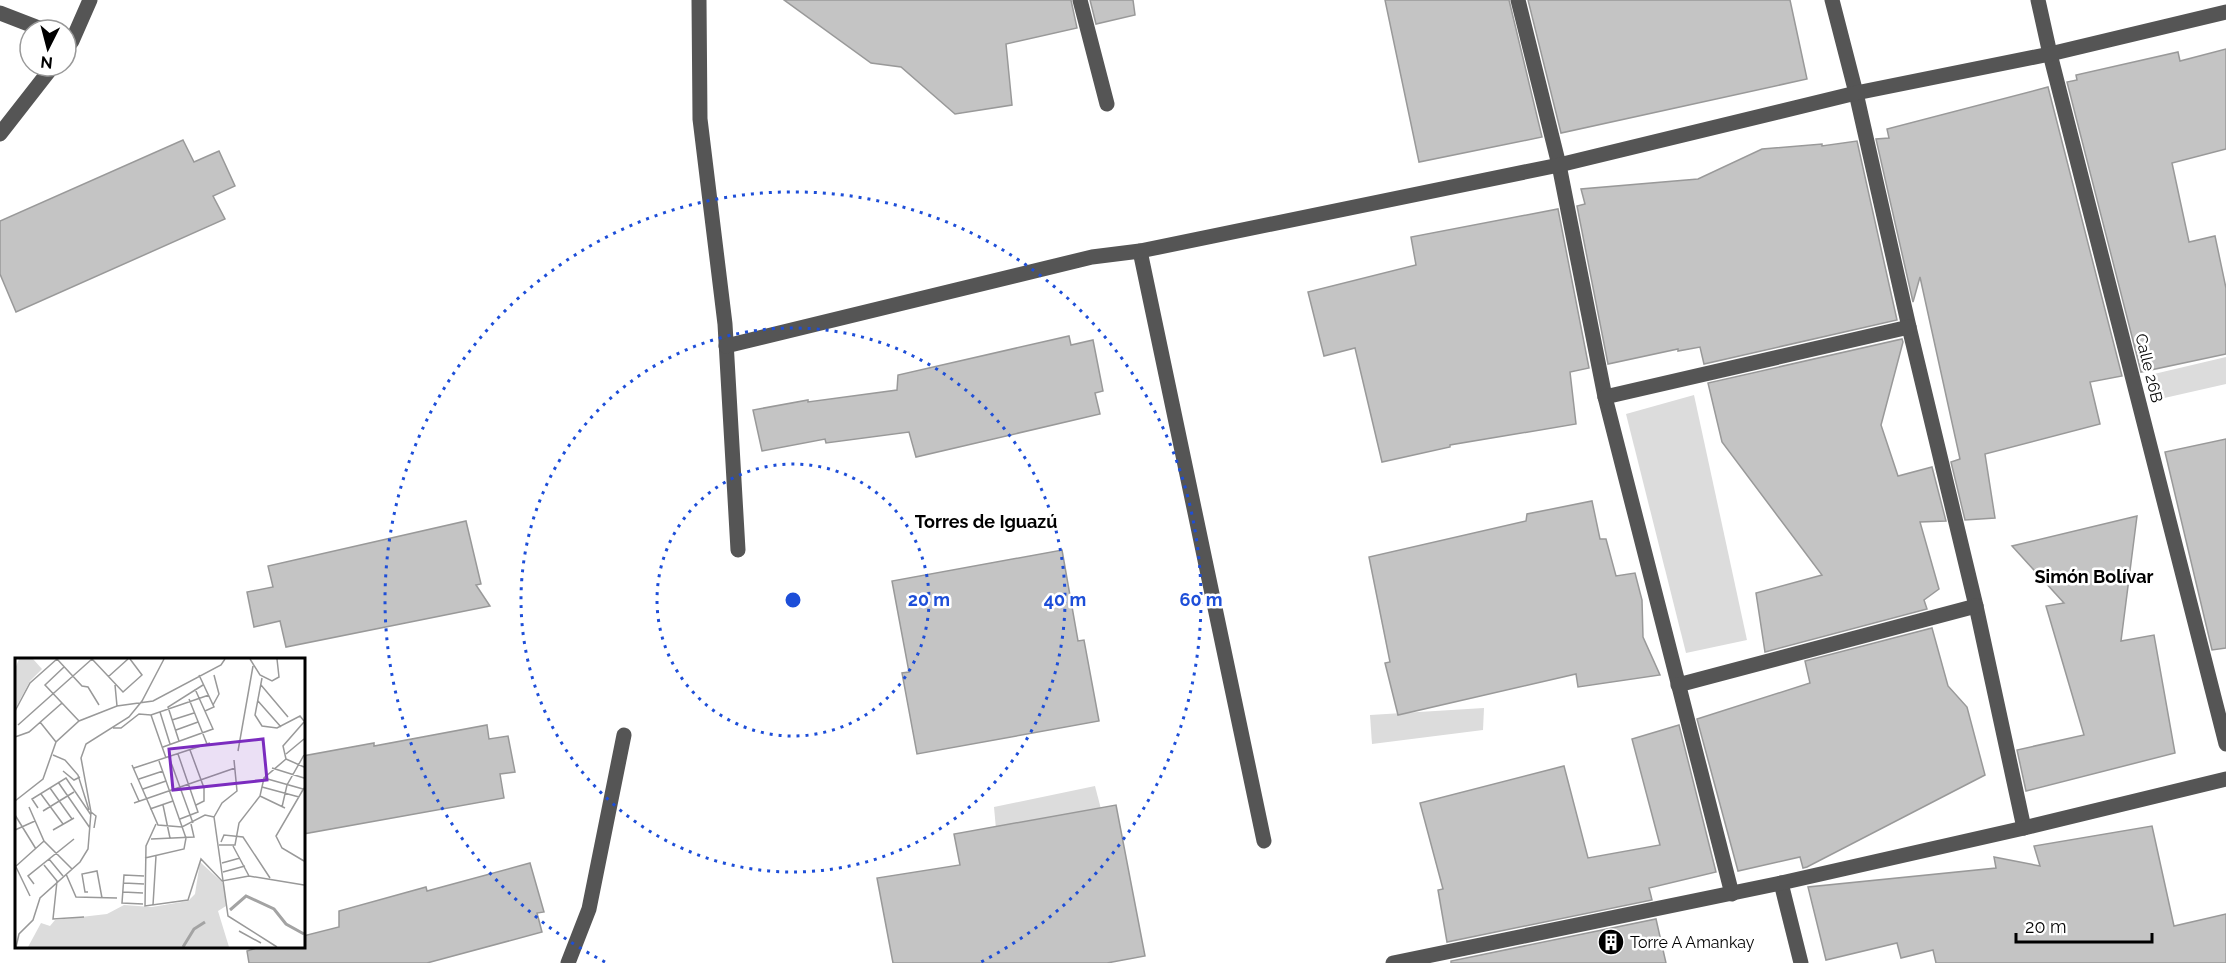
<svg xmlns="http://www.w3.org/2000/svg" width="2226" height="963" font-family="Raleway,sans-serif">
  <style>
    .green { fill: #dcdcdc }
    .building { fill: #c4c4c4; stroke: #999; stroke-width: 1.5 }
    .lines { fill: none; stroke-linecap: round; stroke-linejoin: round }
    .minor { stroke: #555; stroke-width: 15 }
    .ring { fill: none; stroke: #1d4ed8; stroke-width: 3; stroke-dasharray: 3 6 }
    .labels { text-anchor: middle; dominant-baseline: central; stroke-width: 5; stroke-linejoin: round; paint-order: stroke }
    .street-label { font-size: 16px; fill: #000; stroke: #fff }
    .poi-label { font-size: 16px; fill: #000; stroke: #fff; text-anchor: start }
    .neighbourhood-label { font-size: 18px; font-weight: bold; fill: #000; stroke: #fff }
    .inset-river { fill: none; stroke: #a3a3a3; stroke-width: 3 }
    .inset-road { fill: none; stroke: #999; stroke-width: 1.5 }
    .view { fill: #7b2cbf; fill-opacity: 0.15; stroke: #7b2cbf; stroke-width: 3 }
    .inset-edge { fill: none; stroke: #000; stroke-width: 3 }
    .centre { fill: #1d4ed8; stroke: #fff; stroke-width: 3 }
    .ring-label { font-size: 18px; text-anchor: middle; font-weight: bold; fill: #1d4ed8; stroke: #fff; stroke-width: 5; stroke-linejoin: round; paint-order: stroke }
  </style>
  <rect width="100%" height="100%" fill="#fff"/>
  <g class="green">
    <path d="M 2226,357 L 2226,384 L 2160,399 L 2154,374 Z"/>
    <path d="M 1694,395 L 1747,640 L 1686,653 L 1626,414 Z"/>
    <path d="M 1484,708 L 1483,730 L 1372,744 L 1370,715 Z"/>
    <path d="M 1095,786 L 1102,813 L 996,829 L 994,807 Z"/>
  </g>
  <g class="building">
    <path d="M 784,0 L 1071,0 L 1077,28 L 1006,44 L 1012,105 L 955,114 L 901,67 L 871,63 Z"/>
    <path d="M 1090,0 L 1133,0 L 1135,15 L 1096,24 Z"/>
    <path d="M 1385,0 L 1509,0 L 1542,137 L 1419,162 Z"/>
    <path d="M 1528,0 L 1790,0 L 1807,79 L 1561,133 Z"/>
    <path d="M 2226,49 L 2226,149 L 2172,163 L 2189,242 L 2215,236 L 2226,288 L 2226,354 L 2141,372 L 2067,82 L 2077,80 L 2076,75 L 2178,52 L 2180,61 Z"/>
    <path d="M 2048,87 L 2122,376 L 2090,382 L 2100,424 L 1985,454 L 1995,518 L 1965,520 L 1951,462 L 1960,459 L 1920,277 L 1913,302 L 1876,139 L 1889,138 L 1887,129 Z"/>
    <path d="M 183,140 L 194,162 L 219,151 L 235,186 L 213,196 L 225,219 L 16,312 L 0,274 L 0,221 Z"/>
    <path d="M 1857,141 L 1897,320 L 1704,364 L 1700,347 L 1678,351 L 1678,349 L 1608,364 L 1577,206 L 1585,204 L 1581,189 L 1698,179 L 1762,149 L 1822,144 L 1822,146 Z"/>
    <path d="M 1558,209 L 1589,368 L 1570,372 L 1576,424 L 1450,445 L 1450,447 L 1382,462 L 1355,348 L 1324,356 L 1308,292 L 1416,265 L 1411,237 Z"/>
    <path d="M 1069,336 L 1071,345 L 1093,340 L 1103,391 L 1095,393 L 1100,414 L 916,457 L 909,432 L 826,443 L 825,439 L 762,451 L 753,410 L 808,400 L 808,402 L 897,390 L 898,375 Z"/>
    <path d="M 1902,339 L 1903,342 L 1881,425 L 1898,476 L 1932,467 L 1946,521 L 1920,522 L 1939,589 L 1924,600 L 1927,609 L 1765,652 L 1756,593 L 1822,575 L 1722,442 L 1708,383 Z"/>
    <path d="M 2226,439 L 2226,648 L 2212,650 L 2165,452 Z"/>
    <path d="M 1592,501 L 1600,539 L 1606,539 L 1616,576 L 1635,573 L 1642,600 L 1643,637 L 1660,675 L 1578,687 L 1576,674 L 1398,715 L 1385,663 L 1390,662 L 1369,557 L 1526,521 L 1527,514 Z"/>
    <path d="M 2137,516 L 2121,641 L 2154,635 L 2175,753 L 2026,791 L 2017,750 L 2084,735 L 2046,606 L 2064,603 L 2012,546 Z"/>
    <path d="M 466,521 L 481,584 L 476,585 L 490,606 L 286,647 L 280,621 L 254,627 L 247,592 L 273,587 L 268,566 Z"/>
    <path d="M 1062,550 L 1078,641 L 1084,640 L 1099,721 L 917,754 L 902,673 L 909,672 L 892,581 Z"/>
    <path d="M 1932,628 L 1948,686 L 1967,707 L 1985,775 L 1807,867 L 1803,868 L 1800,857 L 1738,871 L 1697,719 L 1810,683 L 1805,661 Z"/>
    <path d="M 487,725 L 489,739 L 508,736 L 515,772 L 500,774 L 504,798 L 303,834 L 303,756 L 374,743 L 374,746 Z"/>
    <path d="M 1679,725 L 1716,872 L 1649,888 L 1652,900 L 1447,942 L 1438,890 L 1443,889 L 1420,803 L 1564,766 L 1588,858 L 1660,845 L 1632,739 Z"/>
    <path d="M 1116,805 L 1145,956 L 1107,963 L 893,963 L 877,878 L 960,865 L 954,834 Z"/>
    <path d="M 2152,826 L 2174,926 L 2226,914 L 2226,963 L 1936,963 L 1933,950 L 1901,958 L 1897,943 L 1826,960 L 1808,887 L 1996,868 L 1994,857 L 2040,866 L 2034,846 Z"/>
    <path d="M 530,863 L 544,912 L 537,913 L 542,932 L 427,963 L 249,963 L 247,951 L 263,946 L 303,946 L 303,936 L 339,927 L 339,911 L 426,887 L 427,891 Z"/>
    <path d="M 1656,919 L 1666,963 L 1451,963 L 1451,961 Z"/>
  </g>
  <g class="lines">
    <g class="minor">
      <path d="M 699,0 L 700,119 L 725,324 L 738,550"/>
      <path d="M 1080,0 L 1107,104"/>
      <path d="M 1518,0 L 1559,165 L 1605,397 L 1732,894"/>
      <path d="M 1832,0 L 1856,93 L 1909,327 L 1976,606 L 2024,828"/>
      <path d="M 2038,0 L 2050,54 L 2226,744"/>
      <path d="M 0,13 L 44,30"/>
      <path d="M 66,49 L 72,41 L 90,0"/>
      <path d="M 0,134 L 53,66"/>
      <path d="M 1140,251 L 1264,841"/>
      <path d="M 726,346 L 1092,257 L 1140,251 L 1559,165 L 1856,93 L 2050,54 L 2226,12"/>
      <path d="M 1605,397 L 1909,327"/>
      <path d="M 1678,685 L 1976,606"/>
      <path d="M 1781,883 L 1801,963"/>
      <path d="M 568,963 L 589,909 L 624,735"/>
      <path d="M 1393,963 L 1781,883 L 2024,828 L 2226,779"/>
    </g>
  </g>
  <g class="ring">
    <circle cx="793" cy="600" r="136"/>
    <circle cx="793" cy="600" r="272"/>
    <path d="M605 962A408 408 0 1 1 981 962"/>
  </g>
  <defs>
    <symbol id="building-disc" viewBox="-11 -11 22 22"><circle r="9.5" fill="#000" stroke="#fff"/><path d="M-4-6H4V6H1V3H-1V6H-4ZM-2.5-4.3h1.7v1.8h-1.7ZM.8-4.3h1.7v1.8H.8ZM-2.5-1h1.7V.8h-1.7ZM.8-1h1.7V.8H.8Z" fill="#fff"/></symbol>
  </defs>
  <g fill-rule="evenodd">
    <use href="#building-disc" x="1596" y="927" width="30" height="30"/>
  </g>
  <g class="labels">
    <g class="street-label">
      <text transform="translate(2149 368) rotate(76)">Calle 26B</text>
    </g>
    <g class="poi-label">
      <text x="1630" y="942">Torre A Amankay</text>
    </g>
    <g class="neighbourhood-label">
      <text x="986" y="521">Torres de Iguazú</text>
      <text x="2094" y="576">Simón Bolívar</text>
    </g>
  </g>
  <g transform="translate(15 658)">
    <rect width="290" height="290" fill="#fff"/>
    <path d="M 4,1 L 18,1 L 27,11 L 15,23 L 0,51 L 0,11 ZM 185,204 L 209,226 L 211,248 L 203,253 L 214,289 L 13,289 L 26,265 L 35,268 L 40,262 L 92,256 L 109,247 L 137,249 L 173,243 L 180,236 Z" fill="#dcdcdc"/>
    <path class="inset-river" d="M 215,252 L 231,238 L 259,251 L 271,266 L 289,276M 168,289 L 179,271 L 190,264"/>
    <path class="inset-road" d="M 42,1 L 67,28 L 73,29 L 84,47M 77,1 L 108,34 L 127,17 L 115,1M 235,1 L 245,17 L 257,23 L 264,19 L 262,1M 49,9 L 30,27 L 64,63M 184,17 L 199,49 L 190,53M 93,19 L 113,1M 247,20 L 240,57 L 247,68 L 262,70 L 285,58 L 289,63M 100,27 L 102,48M 246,27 L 273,59M 174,41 L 192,86M 243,43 L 266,69M 198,47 L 204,36 L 199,17M 0,53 L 15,25 L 42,1M 145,54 L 155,86M 136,57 L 151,100M 157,62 L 179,55M 25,64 L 41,84M 3,67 L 77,1M 98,70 L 106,70 L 124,56 L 136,57 L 194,37M 161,72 L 183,64M 0,79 L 14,74 L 47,45M 164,83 L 153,49 L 188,27M 148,89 L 198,71 L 180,31M 175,92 L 189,130 L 189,143 L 181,147M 223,93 L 238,8M 163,96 L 183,154 L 165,161M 271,96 L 289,81M 38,97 L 50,102 L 63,117 L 74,152M 154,99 L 178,165M 271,101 L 268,88 L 289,64M 271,101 L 289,109M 117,107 L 143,167 L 167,169 L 190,157 L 199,159M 119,110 L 195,85M 257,110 L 289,120M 48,113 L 59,122 L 65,119M 249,120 L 288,131M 124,121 L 148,113M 43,124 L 75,170M 116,125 L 124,143M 247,129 L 284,139M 35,130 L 57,161M 289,130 L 261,178 L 267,190 L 289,203M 128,131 L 151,123M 26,136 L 48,166M 245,138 L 270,150M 0,143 L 28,121 L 41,84 L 64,63 L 102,48 L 138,43 L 206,7 L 210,1M 119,145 L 220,110M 148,147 L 155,180M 14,149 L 29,183 L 57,211M 267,149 L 272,127 L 289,97M 23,150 L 17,141 L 51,120 L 76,157M 135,151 L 158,143M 28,153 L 59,134M 76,154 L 81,158 L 79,170M 0,157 L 21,191M 199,159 L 213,258 L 262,289M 199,159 L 207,145 L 222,133 L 219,102M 141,166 L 131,188 L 130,248 L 173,242 L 186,201 L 207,223 L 234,218 L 289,227M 0,172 L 20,163M 38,172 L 59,160M 136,181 L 179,179 L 176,166M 206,184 L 209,177 L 228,179 L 255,220M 204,187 L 220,187 L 224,165 L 245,138 L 249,120 L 271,101M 218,188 L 234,218M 130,200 L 169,191 L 171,180 L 144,103M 34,201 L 48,218M 207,205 L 225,200M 29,207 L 42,223 L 38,261 L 69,259M 0,209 L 29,183M 1,209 L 15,238M 208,214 L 230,208M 51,216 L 61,239 L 102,240M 109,225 L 129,226M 19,226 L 13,218 L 59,181M 73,234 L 70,234 L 67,216 L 82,213 L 87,240M 108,234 L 128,235M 128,246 L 107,245 L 109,217 L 129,218M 138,247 L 141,198M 224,273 L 246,285M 1,289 L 4,276 L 18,262 L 25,240 L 65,204 L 73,191 L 76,154 L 66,100 L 71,86 L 114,59 L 127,43 L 149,1"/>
    <path class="view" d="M 248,81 L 252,122 L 158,132 L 154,91 Z"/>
    <rect width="290" height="290" class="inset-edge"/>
  </g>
  <circle cx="793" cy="600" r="9" class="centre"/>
  <g class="ring-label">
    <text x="929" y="606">20 m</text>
    <text x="1065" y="606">40 m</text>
    <text x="1201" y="606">60 m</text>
  </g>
  <g transform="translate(48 48) rotate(186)"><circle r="28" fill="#ffffff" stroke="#999999" stroke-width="1.5"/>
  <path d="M0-4.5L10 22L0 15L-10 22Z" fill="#000000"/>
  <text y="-9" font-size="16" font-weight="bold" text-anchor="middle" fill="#000000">N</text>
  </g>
  <path d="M2016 933v9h136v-9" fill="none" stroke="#000000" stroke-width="3"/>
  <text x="2025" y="933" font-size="18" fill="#000000" stroke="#ffffff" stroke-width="4.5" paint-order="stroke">20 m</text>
</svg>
